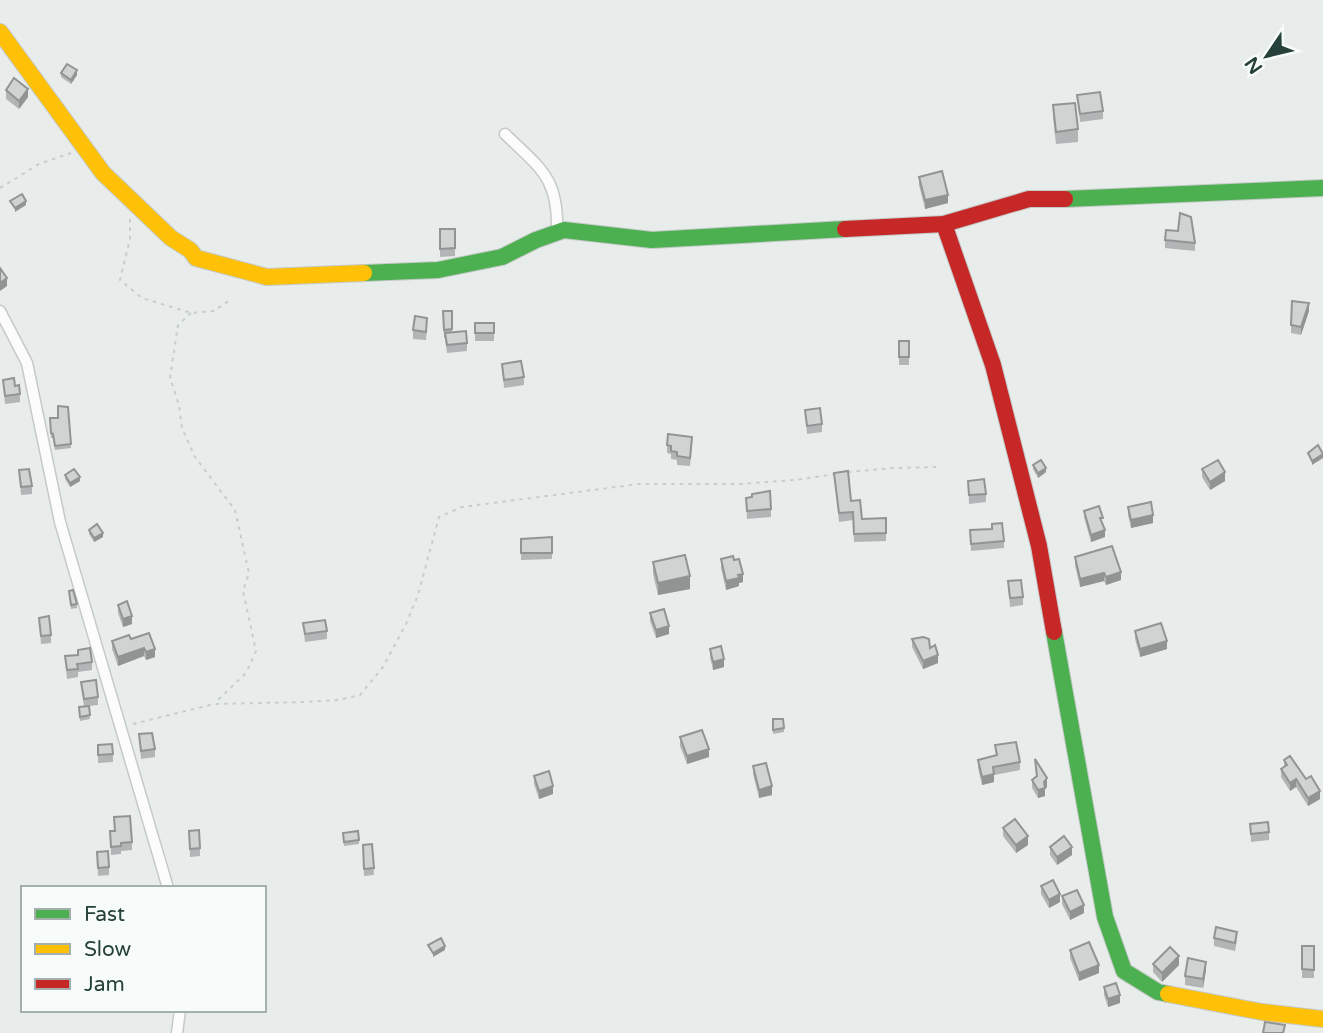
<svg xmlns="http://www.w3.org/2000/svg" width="1323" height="1033" font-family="'Varela Round',sans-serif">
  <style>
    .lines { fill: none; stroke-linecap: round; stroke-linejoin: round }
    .street-casing { stroke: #c5c9c7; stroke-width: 13 }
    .fast-casing { stroke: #c4c9c7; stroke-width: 18 }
    .slow-casing { stroke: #c4c9c7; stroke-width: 18 }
    .jam-casing { stroke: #c4c9c7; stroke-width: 18 }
    .path { stroke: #c6cecc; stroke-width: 2; stroke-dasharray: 3.5 5; stroke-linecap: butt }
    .street { stroke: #fcfcfc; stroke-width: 10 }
    .fast { stroke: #4caf50; stroke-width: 16 }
    .slow { stroke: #ffc107; stroke-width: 16 }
    .jam { stroke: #c62828; stroke-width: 16 }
    .wall { fill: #b2b5b5 }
    .shaded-wall { fill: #919493 }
    .building { fill: #cfd3d2; stroke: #919493; stroke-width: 2 }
  </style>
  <rect width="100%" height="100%" fill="#e8ecea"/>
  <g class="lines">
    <defs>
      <g id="street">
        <path d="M 505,134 C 541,169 559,178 557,233"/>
        <path d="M 0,311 L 27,363 L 60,522 L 168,888"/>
        <path d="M 177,1033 L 180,1010"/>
      </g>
      <g id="fast">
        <path d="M 1065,199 L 1323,188"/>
        <path d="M 364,273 L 438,270 L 502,257 L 536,240 L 564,230 L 652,240 L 845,229"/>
        <path d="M 1054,632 L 1105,917 L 1124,971 L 1158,992 L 1168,994"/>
      </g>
      <g id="slow">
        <path d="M 0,32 L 103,173 L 171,238 L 190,250 L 196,258 L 267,277 L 364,273"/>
        <path d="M 1168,994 L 1262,1012 L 1323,1019"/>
      </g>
      <g id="jam">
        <path d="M 944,224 L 993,365 L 1039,546 L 1054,632"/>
        <path d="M 845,229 L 944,224 L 1029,199 L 1065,199"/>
      </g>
    </defs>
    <use href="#street" class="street-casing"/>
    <use href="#fast" class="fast-casing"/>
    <use href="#slow" class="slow-casing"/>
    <use href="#jam" class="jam-casing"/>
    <g class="path">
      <path d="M 0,188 L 39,164 L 71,153"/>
      <path d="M 130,219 L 130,239 L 120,280 L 142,298 L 191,313 L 214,311 L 230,300"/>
      <path d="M 191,313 L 178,325 L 170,378 L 179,405 L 182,428 L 195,457 L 235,510 L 249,573 L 243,591 L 256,651 L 246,673 L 215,703"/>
      <path d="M 848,472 L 894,468 L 938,467"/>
      <path d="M 133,724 L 214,704 L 306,702 L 339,700 L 360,695 L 383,667 L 406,624 L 418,595 L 439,517 L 462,507 L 639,484 L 740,484 L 795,480 L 835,474"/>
    </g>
    <use href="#street" class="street"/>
    <use href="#fast" class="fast"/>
    <use href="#slow" class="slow"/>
    <use href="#jam" class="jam"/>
  </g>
  <g class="wall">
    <path d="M 61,73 L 77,75 L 71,84 L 61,77 Z"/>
    <path d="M 6,90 L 28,97 L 19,109 L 6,99 Z"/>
    <path d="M 1077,95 L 1103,111 L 1103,119 L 1080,122 Z"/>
    <path d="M 1053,105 L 1078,129 L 1078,142 L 1056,144 L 1053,117 Z"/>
    <path d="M 919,177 L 948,203 L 925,209 L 919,185 Z"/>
    <path d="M 440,229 L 455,229 L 455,256 L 440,257 Z"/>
    <path d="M 1178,231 L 1195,243 L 1195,251 L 1165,248 L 1165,240 Z"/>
    <path d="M 443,311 L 452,311 L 452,332 L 467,343 L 467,351 L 447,353 L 445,338 L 444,338 Z"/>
    <path d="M 1309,311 L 1301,335 L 1291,333 L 1291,325 Z"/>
    <rect x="475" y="323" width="19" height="18"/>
    <path d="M 427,326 L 426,340 L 413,339 L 413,330 Z"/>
    <rect x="899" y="341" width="10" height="24"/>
    <path d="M 502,364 L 524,377 L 524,385 L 504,388 Z"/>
    <path d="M 3,380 L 15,386 L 20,394 L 20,402 L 5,404 Z"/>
    <path d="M 68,407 L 71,448 L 55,450 L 53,438 L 51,438 L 50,418 L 58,418 Z"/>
    <path d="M 805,410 L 822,424 L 822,432 L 807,434 Z"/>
    <path d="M 667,445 L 692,445 L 690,466 L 677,465 L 677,460 L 671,459 L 671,454 L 667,453 Z"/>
    <path d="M 1033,465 L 1046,472 L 1038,478 L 1033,469 Z"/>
    <path d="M 1202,469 L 1225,481 L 1210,490 L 1202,477 Z"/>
    <path d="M 19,470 L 32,486 L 32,494 L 21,495 Z"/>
    <path d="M 834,473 L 862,519 L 886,518 L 886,541 L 854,542 L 853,520 L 839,522 Z"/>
    <path d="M 65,475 L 80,481 L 70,487 L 65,479 Z"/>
    <path d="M 968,481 L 986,494 L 986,502 L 969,504 Z"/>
    <path d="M 746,498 L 771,509 L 771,517 L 747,519 Z"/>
    <path d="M 1128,507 L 1153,523 L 1131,528 L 1128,515 Z"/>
    <path d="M 1084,511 L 1105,537 L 1091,542 L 1084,517 Z"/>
    <path d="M 89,530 L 103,537 L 94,542 L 89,534 Z"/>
    <path d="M 970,530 L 1004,541 L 1004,548 L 971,551 Z"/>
    <path d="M 521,539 L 552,553 L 552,559 L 521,560 Z"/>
    <path d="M 1075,557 L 1121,580 L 1106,585 L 1104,581 L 1080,587 L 1075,565 Z"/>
    <path d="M 721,559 L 743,582 L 739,583 L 739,586 L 726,590 L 721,568 Z"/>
    <path d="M 653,562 L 690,589 L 658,595 L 653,574 Z"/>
    <path d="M 1008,581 L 1023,597 L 1023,605 L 1010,607 Z"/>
    <path d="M 69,591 L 77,604 L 77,608 L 71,609 Z"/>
    <path d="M 118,605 L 132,624 L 123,627 L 118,613 Z"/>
    <path d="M 650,613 L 669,634 L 656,638 L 650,621 Z"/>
    <path d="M 39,618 L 51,635 L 51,643 L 41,644 Z"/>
    <path d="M 303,623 L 327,631 L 327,639 L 305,642 Z"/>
    <path d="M 1135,631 L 1167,649 L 1140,657 L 1135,639 Z"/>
    <path d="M 131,639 L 155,657 L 146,660 L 144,656 L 118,666 L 112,649 L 112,641 Z"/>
    <path d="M 912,639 L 930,648 L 938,663 L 923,669 L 912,647 Z"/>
    <path d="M 710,649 L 724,667 L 713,670 L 710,657 Z"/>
    <path d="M 78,650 L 92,662 L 92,670 L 78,672 L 78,677 L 67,679 L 65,656 L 78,655 Z"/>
    <path d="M 81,682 L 98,697 L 98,705 L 89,706 L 90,719 L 80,721 L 79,707 L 84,707 Z"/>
    <path d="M 773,719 L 784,728 L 784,732 L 773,734 Z"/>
    <path d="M 139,734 L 155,749 L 155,757 L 141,759 Z"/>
    <path d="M 680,737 L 709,757 L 687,764 L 680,746 Z"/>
    <path d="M 98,745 L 113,754 L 113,762 L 98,763 Z"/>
    <path d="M 995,745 L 1020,762 L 1020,770 L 994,775 L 994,782 L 982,785 L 978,768 L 978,760 L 996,755 Z"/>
    <path d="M 1035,759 L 1047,787 L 1045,789 L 1045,796 L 1038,798 L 1032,788 L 1032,780 L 1036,777 Z"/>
    <path d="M 1284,760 L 1306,779 L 1320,799 L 1308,806 L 1296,787 L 1290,791 L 1281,777 L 1281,769 L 1284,767 Z"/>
    <path d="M 753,766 L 772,795 L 759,798 L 753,774 Z"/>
    <path d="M 534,776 L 553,794 L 539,799 L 534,784 Z"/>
    <path d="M 114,817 L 132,842 L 132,850 L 121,851 L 121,854 L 111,855 L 110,831 L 114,831 Z"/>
    <path d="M 1250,824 L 1269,832 L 1269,840 L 1251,842 Z"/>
    <path d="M 1003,828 L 1028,845 L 1016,853 L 1003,836 Z"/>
    <path d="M 189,831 L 200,848 L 200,856 L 190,857 Z"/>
    <path d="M 343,833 L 359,840 L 359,844 L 344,846 Z"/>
    <path d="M 372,844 L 374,875 L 364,876 L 363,845 Z"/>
    <path d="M 1050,847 L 1072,855 L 1057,865 L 1050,855 Z"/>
    <path d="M 97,852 L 109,867 L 109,875 L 98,876 Z"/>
    <path d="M 1041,886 L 1060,902 L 1049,908 L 1041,894 Z"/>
    <path d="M 1062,896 L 1084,913 L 1070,920 L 1062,904 Z"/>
    <path d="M 1214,938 L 1237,940 L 1235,951 L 1214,946 Z"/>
    <rect x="1302" y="946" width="12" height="32"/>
    <path d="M 1070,950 L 1099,973 L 1079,981 L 1070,958 Z"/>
    <path d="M 1153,964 L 1179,965 L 1162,982 L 1153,972 Z"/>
    <path d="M 1206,970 L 1203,988 L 1185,985 L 1185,976 Z"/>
    <path d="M 1104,987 L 1120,1003 L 1108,1007 L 1104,995 Z"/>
  </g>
  <g class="shaded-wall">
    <path d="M 77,70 L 77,75 L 71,84 L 71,80 Z"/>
    <path d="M 28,89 L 28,97 L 19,109 L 19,101 Z"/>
    <path d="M 948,195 L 948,203 L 925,209 L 925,200 Z"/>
    <path d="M 26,201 L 26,205 L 15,212 L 15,208 Z"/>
    <path d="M 7,278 L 7,286 L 0,291 L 0,283 Z"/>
    <path d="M 1309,303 L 1309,311 L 1301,335 L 1301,327 Z"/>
    <path d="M 1323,454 L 1323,458 L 1312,465 L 1312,461 Z"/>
    <path d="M 1046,468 L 1046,472 L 1038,478 L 1038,473 Z"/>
    <path d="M 1225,472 L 1225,481 L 1210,490 L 1210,482 Z"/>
    <path d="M 80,477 L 80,481 L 70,487 L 70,483 Z"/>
    <path d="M 1153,515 L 1153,523 L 1131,528 L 1131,520 Z"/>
    <path d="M 1105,530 L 1105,537 L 1091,542 L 1091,535 Z"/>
    <path d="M 103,533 L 103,537 L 94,542 L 94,538 Z"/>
    <path d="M 1121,572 L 1121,580 L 1106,585 L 1106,577 Z"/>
    <path d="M 1104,573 L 1104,581 L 1080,587 L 1080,579 Z"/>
    <path d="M 743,574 L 743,582 L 739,583 L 739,586 L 726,590 L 726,581 L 738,575 Z"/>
    <path d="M 690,576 L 690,589 L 658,595 L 658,583 Z"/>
    <path d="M 132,616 L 132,624 L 123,627 L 123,619 Z"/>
    <path d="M 669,626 L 669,634 L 656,638 L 656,630 Z"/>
    <path d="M 1167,641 L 1167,649 L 1140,657 L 1140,649 Z"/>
    <path d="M 144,648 L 144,656 L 118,666 L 118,657 Z"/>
    <path d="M 155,649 L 155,657 L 146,660 L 146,652 Z"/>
    <path d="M 938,655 L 938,663 L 923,669 L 923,661 Z"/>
    <path d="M 724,659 L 724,667 L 713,670 L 713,662 Z"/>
    <path d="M 709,749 L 709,757 L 687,764 L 687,756 Z"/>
    <path d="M 994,774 L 994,782 L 982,785 L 982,777 Z"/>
    <path d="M 1047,778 L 1047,787 L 1045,789 L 1045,796 L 1038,798 L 1038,790 Z"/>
    <path d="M 1296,779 L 1296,787 L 1290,791 L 1290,783 Z"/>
    <path d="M 553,786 L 553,794 L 539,799 L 539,791 Z"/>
    <path d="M 772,786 L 772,795 L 759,798 L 759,790 Z"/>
    <path d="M 1320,791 L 1320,799 L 1308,806 L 1308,798 Z"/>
    <path d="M 1028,836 L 1028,845 L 1016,853 L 1016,845 Z"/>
    <path d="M 1072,847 L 1072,855 L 1057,865 L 1057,857 Z"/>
    <path d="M 1060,894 L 1060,902 L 1049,908 L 1049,900 Z"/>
    <path d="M 1084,905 L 1084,913 L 1070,920 L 1070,912 Z"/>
    <path d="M 445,946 L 445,950 L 433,957 L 433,953 Z"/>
    <path d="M 1179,956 L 1179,965 L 1162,982 L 1162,973 Z"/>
    <path d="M 1206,962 L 1206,970 L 1203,988 L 1203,979 Z"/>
    <path d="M 1099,965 L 1099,973 L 1079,981 L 1079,973 Z"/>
    <path d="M 1120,995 L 1120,1003 L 1108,1007 L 1108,999 Z"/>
  </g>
  <g class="building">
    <path d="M 67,64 L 77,70 L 71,80 L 61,73 Z"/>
    <path d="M 14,78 L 28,89 L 19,101 L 6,90 Z"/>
    <path d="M 1100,92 L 1103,111 L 1080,114 L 1077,95 Z"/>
    <path d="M 1075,103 L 1078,129 L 1056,132 L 1053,105 Z"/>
    <path d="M 942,171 L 948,195 L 925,200 L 919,177 Z"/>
    <path d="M 22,194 L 26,201 L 15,208 L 10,201 Z"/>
    <path d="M 1180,213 L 1191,217 L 1195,243 L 1165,240 L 1166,230 L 1178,231 Z"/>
    <path d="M 440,229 L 455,229 L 455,248 L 440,249 Z"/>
    <path d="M 0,268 L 7,278 L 0,283 Z"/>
    <path d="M 1292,301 L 1309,303 L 1301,327 L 1291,325 Z"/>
    <path d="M 443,311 L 452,311 L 452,329 L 444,330 Z"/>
    <path d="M 415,316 L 427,318 L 426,332 L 413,330 Z"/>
    <rect x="475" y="323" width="19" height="10"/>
    <path d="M 466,331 L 467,343 L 447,345 L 445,333 Z"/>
    <rect x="899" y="341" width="10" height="16"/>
    <path d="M 521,361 L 524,377 L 504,380 L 502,364 Z"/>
    <path d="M 14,378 L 15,386 L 19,385 L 20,394 L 5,396 L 3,380 Z"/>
    <path d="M 58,406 L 68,407 L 71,444 L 55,446 L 53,434 L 51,433 L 50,418 L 58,418 Z"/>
    <path d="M 820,408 L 822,424 L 807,426 L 805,410 Z"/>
    <path d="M 668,434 L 692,437 L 690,458 L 677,456 L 677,452 L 671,451 L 671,446 L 667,445 Z"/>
    <path d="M 1318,445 L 1323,454 L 1312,461 L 1308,453 Z"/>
    <path d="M 1041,460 L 1046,468 L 1038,473 L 1033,465 Z"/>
    <path d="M 1218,460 L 1225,472 L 1210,482 L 1202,469 Z"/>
    <path d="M 29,469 L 32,486 L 21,487 L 19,470 Z"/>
    <path d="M 74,469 L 80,477 L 70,483 L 65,475 Z"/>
    <path d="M 848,471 L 851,501 L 860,500 L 862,519 L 886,518 L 886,533 L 854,534 L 853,512 L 839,513 L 834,473 Z"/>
    <path d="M 984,479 L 986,494 L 969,495 L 968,481 Z"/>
    <path d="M 770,491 L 771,509 L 747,511 L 746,498 L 752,497 L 752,494 Z"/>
    <path d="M 1151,502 L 1153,515 L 1131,520 L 1128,507 Z"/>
    <path d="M 1099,506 L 1103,518 L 1100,518 L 1105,530 L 1091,535 L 1084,511 Z"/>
    <path d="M 1002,523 L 1004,541 L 971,544 L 970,530 L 992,529 L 992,524 Z"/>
    <path d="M 97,524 L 103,533 L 94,538 L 89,530 Z"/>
    <path d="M 552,537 L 552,553 L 521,553 L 521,539 Z"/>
    <path d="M 1112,546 L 1121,572 L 1106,577 L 1104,573 L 1080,579 L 1075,557 Z"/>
    <path d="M 685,555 L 690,576 L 658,583 L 653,562 Z"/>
    <path d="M 733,556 L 734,560 L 739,559 L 743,574 L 738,575 L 739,578 L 726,581 L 721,559 Z"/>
    <path d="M 1021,580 L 1023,597 L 1010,598 L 1008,581 Z"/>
    <path d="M 73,590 L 77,604 L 71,605 L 69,591 Z"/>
    <path d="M 127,601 L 132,616 L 123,619 L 118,605 Z"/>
    <path d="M 664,609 L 669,626 L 656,630 L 650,613 Z"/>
    <path d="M 49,616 L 51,635 L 41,636 L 39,618 Z"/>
    <path d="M 325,620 L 327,631 L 305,634 L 303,623 Z"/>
    <path d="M 1161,623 L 1167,641 L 1140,649 L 1135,631 Z"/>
    <path d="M 149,633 L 155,649 L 146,652 L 144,648 L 118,657 L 112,641 L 129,635 L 131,639 Z"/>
    <path d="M 923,637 L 929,639 L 930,648 L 935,645 L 938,655 L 923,661 L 912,639 Z"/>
    <path d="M 721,646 L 724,659 L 713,662 L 710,649 Z"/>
    <path d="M 90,648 L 92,662 L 77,664 L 78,669 L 67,670 L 65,656 L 78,655 L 78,650 Z"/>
    <path d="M 96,680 L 98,697 L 84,699 L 81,682 Z"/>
    <path d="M 89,706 L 90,715 L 80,717 L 79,707 Z"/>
    <path d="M 773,719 L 783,719 L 784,728 L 773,730 Z"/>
    <path d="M 702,730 L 709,749 L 687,756 L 680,737 Z"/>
    <path d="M 152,733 L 155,749 L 141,751 L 139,734 Z"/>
    <path d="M 1016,742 L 1020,762 L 993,767 L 994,774 L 982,777 L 978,760 L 997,755 L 995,745 Z"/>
    <path d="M 112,744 L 113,754 L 98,755 L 98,745 Z"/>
    <path d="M 1290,756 L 1306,779 L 1311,776 L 1320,791 L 1308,798 L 1296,779 L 1290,783 L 1281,769 L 1287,765 L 1284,760 Z"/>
    <path d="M 1035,759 L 1047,778 L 1044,782 L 1045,788 L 1038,790 L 1032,780 L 1037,776 Z"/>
    <path d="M 766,763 L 772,786 L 759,790 L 753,766 Z"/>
    <path d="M 549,771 L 553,786 L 539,791 L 534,776 Z"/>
    <path d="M 130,816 L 132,842 L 121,843 L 121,846 L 111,847 L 110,831 L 115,831 L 114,817 Z"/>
    <path d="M 1015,819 L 1028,836 L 1016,845 L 1003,828 Z"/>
    <path d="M 1268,822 L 1269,832 L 1251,834 L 1250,824 Z"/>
    <path d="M 199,830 L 200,848 L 190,849 L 189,831 Z"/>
    <path d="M 358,831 L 359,840 L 344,842 L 343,833 Z"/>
    <path d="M 1064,836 L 1072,847 L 1057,857 L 1050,847 Z"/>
    <path d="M 372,844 L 374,868 L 364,869 L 363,845 Z"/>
    <path d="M 108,851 L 109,867 L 98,868 L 97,852 Z"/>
    <path d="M 1053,880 L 1060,894 L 1049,900 L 1041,886 Z"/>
    <path d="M 1077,890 L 1084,905 L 1070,912 L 1062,896 Z"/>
    <path d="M 1216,927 L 1237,932 L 1235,943 L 1214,938 Z"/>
    <path d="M 441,938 L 445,946 L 433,953 L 428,945 Z"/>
    <path d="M 1089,942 L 1099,965 L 1079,973 L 1070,950 Z"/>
    <path d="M 1302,946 L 1314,946 L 1314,970 L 1302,969 Z"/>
    <path d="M 1170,947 L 1179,956 L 1162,973 L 1153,964 Z"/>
    <path d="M 1188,958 L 1206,962 L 1203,979 L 1185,976 Z"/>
    <path d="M 1116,983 L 1120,995 L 1108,999 L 1104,987 Z"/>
    <path d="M 1265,1022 L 1285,1025 L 1283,1033 L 1263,1033 Z"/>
  </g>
  <rect x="21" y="886" width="245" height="126" fill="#f7fbf9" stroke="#a3b0ad" stroke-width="2"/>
  <rect x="35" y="909" width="35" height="10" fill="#4caf50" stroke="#a3b0ad" stroke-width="2"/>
  <text x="84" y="921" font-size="21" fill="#26403a">Fast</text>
  <rect x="35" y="944" width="35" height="10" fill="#ffc107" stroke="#a3b0ad" stroke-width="2"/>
  <text x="84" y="956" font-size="21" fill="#26403a">Slow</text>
  <rect x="35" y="979" width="35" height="10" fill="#c62828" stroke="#a3b0ad" stroke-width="2"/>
  <text x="84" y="991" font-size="21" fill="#26403a">Jam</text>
  <g transform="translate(1267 56) rotate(235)" stroke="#f7fbf9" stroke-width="5" paint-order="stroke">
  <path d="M0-5L12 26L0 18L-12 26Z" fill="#26403a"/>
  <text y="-10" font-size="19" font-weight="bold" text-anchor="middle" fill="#26403a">N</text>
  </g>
</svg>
